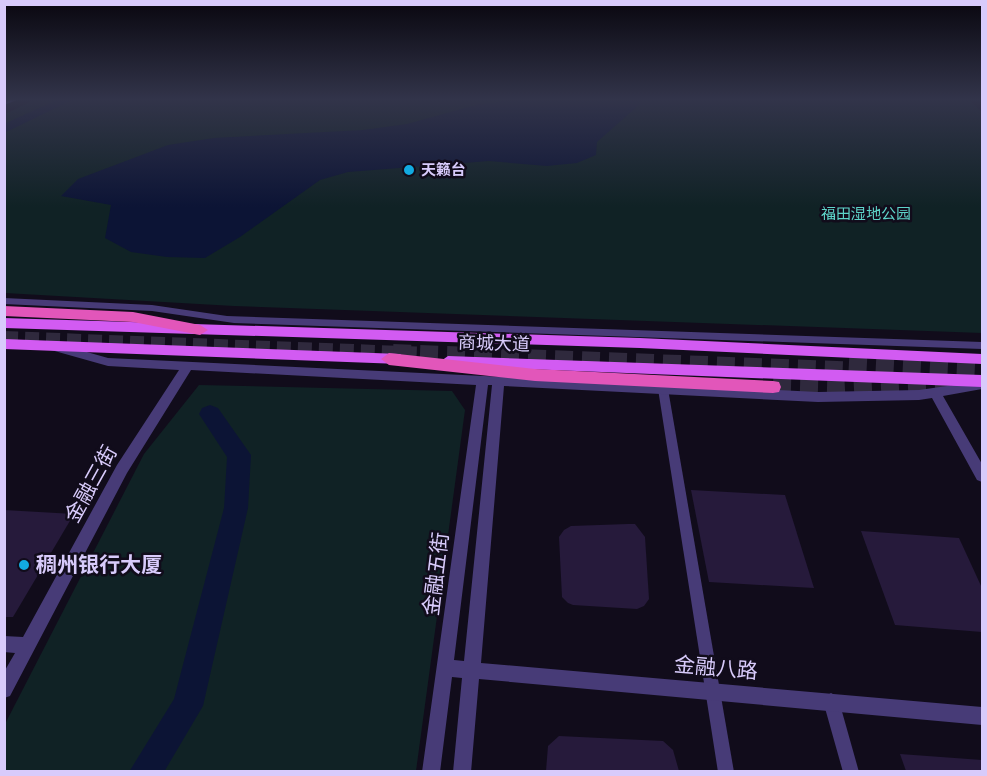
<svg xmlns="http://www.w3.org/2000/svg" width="987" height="776" font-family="'DejaVu Sans','Noto Sans SC',sans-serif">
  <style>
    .green { fill: #102225 }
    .water { fill: #0c1435 }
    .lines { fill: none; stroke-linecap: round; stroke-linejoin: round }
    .river { fill: #0c1435; fill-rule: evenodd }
    .building { fill: #261a3b }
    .trunk-tunnel-far1 { stroke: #2f293d; stroke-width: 14; stroke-dasharray: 14 7; stroke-linecap: butt }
    .trunk-tunnel { stroke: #2f293d; stroke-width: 18; stroke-dasharray: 18 9; stroke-linecap: butt }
    .minor { fill: #473b77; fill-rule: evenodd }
    .tertiary { fill: #473b77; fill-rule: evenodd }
    .secondary { fill: #8369f3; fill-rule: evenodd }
    .primary { fill: #d25bf2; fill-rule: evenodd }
    .trunk { fill: #e256ba; fill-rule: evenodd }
    .poi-dot { fill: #12aae0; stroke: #110c1b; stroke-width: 2 }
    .labels { text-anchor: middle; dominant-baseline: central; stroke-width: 5; stroke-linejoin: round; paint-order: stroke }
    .far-poi-label { font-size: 15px; font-weight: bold; fill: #d8cbfb; stroke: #110c1b; text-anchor: start }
    .far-park-label { font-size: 15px; fill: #5ed4c9; stroke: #110c1b }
    .street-label { font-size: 18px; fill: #d8cbfb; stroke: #110c1b }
    .near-street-label { font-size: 21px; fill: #d8cbfb; stroke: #110c1b }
    .near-poi-label { font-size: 21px; font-weight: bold; fill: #d8cbfb; stroke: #110c1b; text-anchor: start }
  </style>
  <rect width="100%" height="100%" fill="#110c1b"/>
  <g class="green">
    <path d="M 36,99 L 968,99 L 982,112 L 982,333 L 234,306 L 5,293 L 5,114 Z"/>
    <path d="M 199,385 L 452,391 L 465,410 L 416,771 L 5,771 L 5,724 L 144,454 Z"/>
  </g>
  <path class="water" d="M 520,99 L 639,99 L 640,104 L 597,142 L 596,155 L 577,163 L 547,166 L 489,161 L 348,172 L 320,180 L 240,237 L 205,258 L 167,257 L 131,252 L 105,238 L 111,205 L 61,196 L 78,179 L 168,145 L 214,138 L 363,130 L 407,124 L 476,105 Z"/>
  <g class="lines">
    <g class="river">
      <path d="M 59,99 L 72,100 L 4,133 L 4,124 Z"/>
      <path d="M 210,405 L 218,408 L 251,455 L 248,508 L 203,706 L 164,772 L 129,772 L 174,699 L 224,508 L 227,457 L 199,414 L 202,408 Z"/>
    </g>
  </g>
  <g class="building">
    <path d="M 691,490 L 785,495 L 814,588 L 709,582 Z"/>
    <path d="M 4,510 L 74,514 L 13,617 L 4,617 Z"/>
    <path d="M 628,524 L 635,524 L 645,537 L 649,599 L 644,606 L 637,609 L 573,605 L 568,603 L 562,597 L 559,537 L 564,530 L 571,526 Z"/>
    <path d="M 861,531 L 959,538 L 982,588 L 982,632 L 895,625 Z"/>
    <path d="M 559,736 L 663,741 L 673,750 L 679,771 L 546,771 L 548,746 Z"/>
    <path d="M 900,754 L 982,760 L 982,771 L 906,771 Z"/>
  </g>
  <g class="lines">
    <path class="trunk-tunnel-far1" d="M 4,338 L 431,354"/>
    <g class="trunk-tunnel">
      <path d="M 393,353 L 861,371"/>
      <path d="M 849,362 L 982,369"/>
      <path d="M 773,387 L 842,389 L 951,383"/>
    </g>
    <g class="minor">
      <path d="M 4,298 L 152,305 L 227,316 L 982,342 L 982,349 L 234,323 L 152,311 L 4,304 Z"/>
      <path d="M 663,385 L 667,386 L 668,389 L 734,772 L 718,772 L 658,389 L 659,386 Z"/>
      <path d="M 831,693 L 836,696 L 839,701 L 859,772 L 843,772 L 823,701 L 826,696 Z"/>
    </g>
    <path class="tertiary" d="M 55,343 L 108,358 L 818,392 L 919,390 L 982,381 L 982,389 L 943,396 L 982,464 L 982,482 L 977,480 L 932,398 L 919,400 L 818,402 L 504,386 L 481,663 L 982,707 L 982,725 L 479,679 L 471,772 L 453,772 L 462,678 L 452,677 L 440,772 L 422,772 L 476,385 L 191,370 L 127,473 L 10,696 L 4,698 L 4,672 L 15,653 L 4,652 L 4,636 L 23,637 L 117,465 L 179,370 L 108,366 L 51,350 L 49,347 L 51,344 ZM 488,385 L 492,385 L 464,661 L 454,660 Z"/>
    <path class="secondary" d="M 8,99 L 19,99 L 4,105 L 4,100 Z"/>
    <g class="primary">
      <path d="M 4,318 L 640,338 L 982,354 L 982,364 L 640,348 L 4,328 Z"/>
      <path d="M 4,339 L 400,354 L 407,359 L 400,364 L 4,349 Z"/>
      <path d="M 448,356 L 982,375 L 982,387 L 448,366 L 441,361 Z"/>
    </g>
    <g class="trunk">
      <path d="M 4,306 L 133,312 L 200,325 L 208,330 L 200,335 L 133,322 L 4,316 Z"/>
      <path d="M 389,353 L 535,369 L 773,381 L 779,382 L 781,387 L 779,392 L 773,393 L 535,381 L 389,365 L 381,359 Z"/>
    </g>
  </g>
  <linearGradient id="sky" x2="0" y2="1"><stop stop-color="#09070f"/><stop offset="0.48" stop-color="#32344a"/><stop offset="1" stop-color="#32344a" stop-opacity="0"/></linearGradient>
  <rect width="987" height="207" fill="url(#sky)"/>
  <g class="poi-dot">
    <circle cx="409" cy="170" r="6"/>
    <circle cx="24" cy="565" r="6"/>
  </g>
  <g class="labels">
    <g class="far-poi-label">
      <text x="421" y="170">天籁台</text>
    </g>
    <g class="far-park-label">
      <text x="866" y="214">福田湿地公园</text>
    </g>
    <g class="street-label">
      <text transform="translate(494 343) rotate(2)">商城大道</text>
    </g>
    <g class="near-street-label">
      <text transform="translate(91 484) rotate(-61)">金融三街</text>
      <text transform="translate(436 574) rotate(-83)">金融五街</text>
      <text transform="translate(716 668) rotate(5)">金融八路</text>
    </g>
    <g class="near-poi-label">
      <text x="36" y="565">稠州银行大厦</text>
    </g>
  </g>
  <rect width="987" height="776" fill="none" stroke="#d8cbfb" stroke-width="12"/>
</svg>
